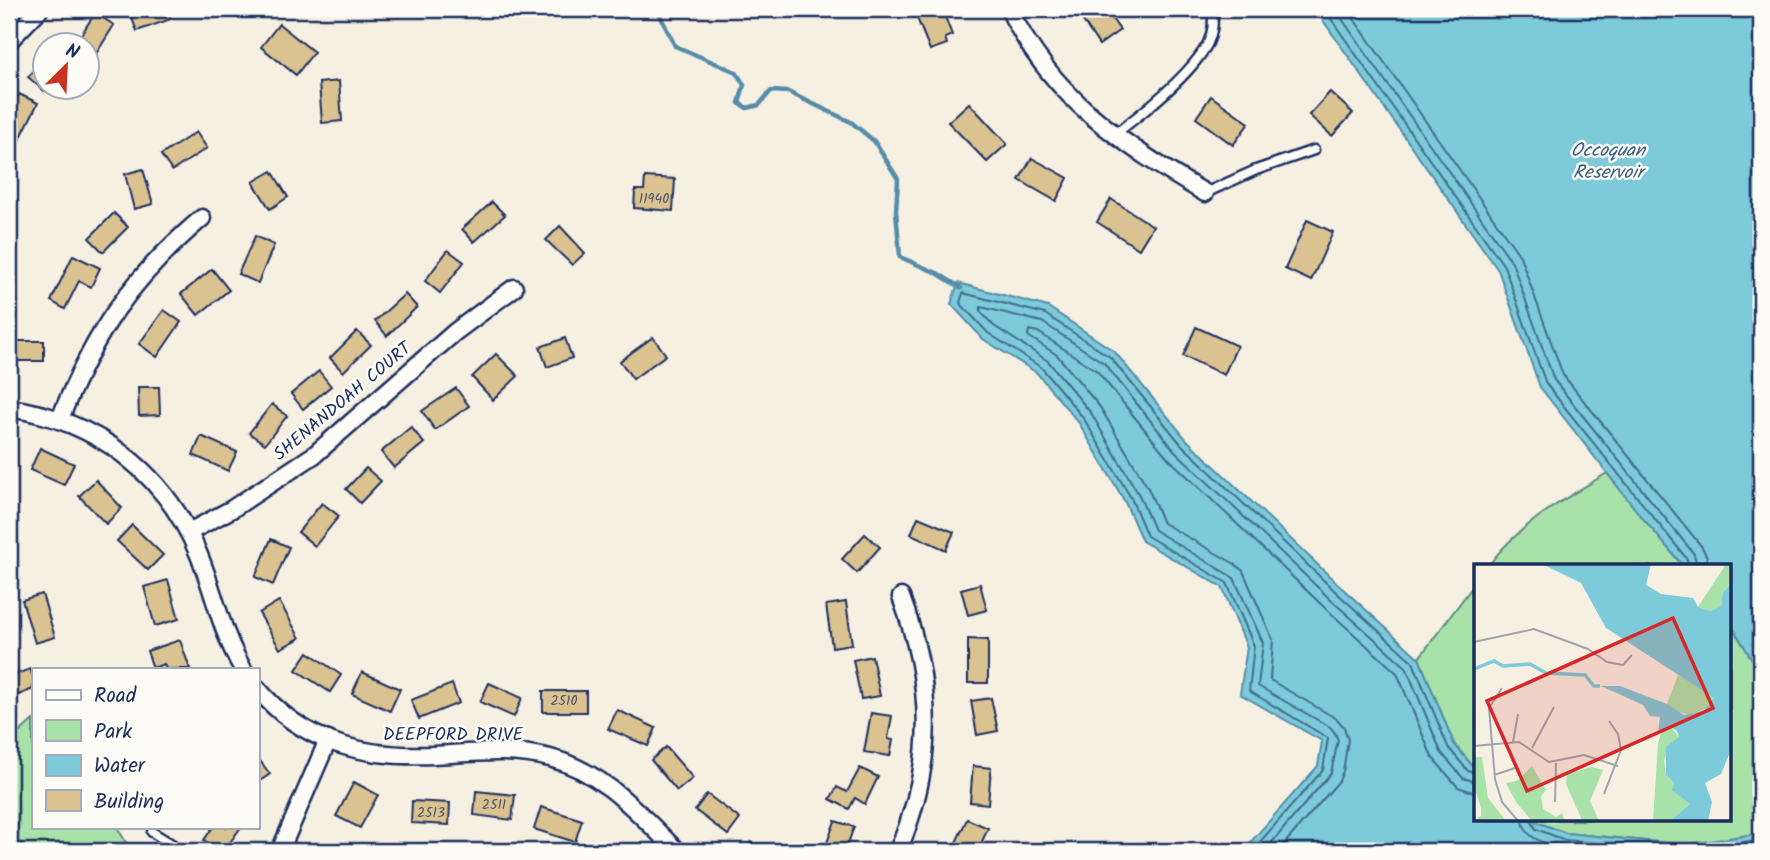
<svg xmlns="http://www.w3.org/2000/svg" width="1770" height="860" font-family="Kalam,sans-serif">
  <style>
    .green { fill: #a8e2a8; stroke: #628883; stroke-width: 2 }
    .water { fill: #7ccada; stroke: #558ca8; stroke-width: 2 }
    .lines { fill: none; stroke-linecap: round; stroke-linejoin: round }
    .shore { stroke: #426d90; stroke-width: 2 }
    .stream { stroke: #558ca8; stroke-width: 4.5 }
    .building { fill: #dac291; stroke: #1b2f5e; stroke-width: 2 }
    .lane-casing { stroke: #1b2f5e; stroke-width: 13 }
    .street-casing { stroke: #1b2f5e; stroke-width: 21 }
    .lane { stroke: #fdfcf7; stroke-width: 8 }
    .street { stroke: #fdfcf7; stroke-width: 16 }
    .labels { text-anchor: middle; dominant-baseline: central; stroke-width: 5; stroke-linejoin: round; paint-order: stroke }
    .number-label { font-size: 14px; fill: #4b546b }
    .street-label { font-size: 18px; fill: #1b2f5e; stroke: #fdfcf7 }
    .water-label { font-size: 19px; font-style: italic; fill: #385e83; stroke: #fdfcf7 }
    .inset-river { fill: none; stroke: #7ccada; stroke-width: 3.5 }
    .inset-road { fill: none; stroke: #9ea3ae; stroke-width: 2 }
    .view { fill: #d62828; fill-opacity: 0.15; stroke: #d62828; stroke-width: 3.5 }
    .inset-edge { fill: none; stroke: #1b2f5e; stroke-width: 3.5 }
  </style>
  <rect width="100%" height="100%" fill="#f6f0e3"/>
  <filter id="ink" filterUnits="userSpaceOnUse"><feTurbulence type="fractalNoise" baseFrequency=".0143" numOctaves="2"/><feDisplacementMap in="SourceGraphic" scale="14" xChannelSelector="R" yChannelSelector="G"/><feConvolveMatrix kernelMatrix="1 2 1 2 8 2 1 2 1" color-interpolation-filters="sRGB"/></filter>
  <g filter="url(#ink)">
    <g class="green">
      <path d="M 1607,473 L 1683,566 L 1488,566 C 1519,524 1563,500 1607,473 Z"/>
      <path d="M 1476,582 L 1476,770 L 1454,744 L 1419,658 Z"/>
      <path d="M 1730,623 L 1761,674 L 1761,828 L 1755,834 L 1686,845 L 1566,833 L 1531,820 L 1730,820 Z"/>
      <path d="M 33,720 L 33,827 L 117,827 L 131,851 L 9,851 L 9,734 L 20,732 Z"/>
    </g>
    <g class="water">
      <path d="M 1315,9 L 1761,9 L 1761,674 L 1730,623 L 1730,566 L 1683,566 L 1640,515 L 1540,387 L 1498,270 Z"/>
      <path d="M 958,283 L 1048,307 L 1114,351 L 1186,439 L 1342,588 L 1419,658 L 1454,744 L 1476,770 L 1476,820 L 1531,820 L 1566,833 L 1686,845 L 1755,834 L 1761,828 L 1761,851 L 1253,851 L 1248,845 L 1318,766 L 1322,741 L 1240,694 L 1247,647 L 1222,587 L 1142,541 L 1125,502 L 1079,423 L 1037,373 L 983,339 L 951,304 Z"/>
    </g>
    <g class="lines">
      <g class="shore">
        <path d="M 1324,9 L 1504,266 L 1546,384 L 1687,559 L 1688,566"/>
        <path d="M 1335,9 L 1512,262 L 1554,380 L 1694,554 L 1697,566"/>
        <path d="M 1347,9 L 1520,256 L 1563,375 L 1702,547 L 1707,557 L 1708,566"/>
        <path d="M 1523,820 C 1524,845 1567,849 1588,851"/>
        <path d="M 1531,820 L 1536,829 L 1565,840 L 1679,851"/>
        <path d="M 1258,851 L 1258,844 L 1323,770 L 1328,738 L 1249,691 L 1254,646 L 1227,583 L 1147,536 L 1131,498 L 1084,419 L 1042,368 L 988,333 L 960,303 L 963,293 L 1045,314 L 1110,357 L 1181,444 L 1337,593 L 1413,662 L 1448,747 L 1468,771 L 1476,773"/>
        <path d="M 1267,851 L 1268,847 L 1331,773 L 1338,740 L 1335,733 L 1330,727 L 1258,686 L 1263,643 L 1234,578 L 1154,530 L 1139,495 L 1091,413 L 1048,361 L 994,326 L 980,311 L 981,307 L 1042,322 L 1104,363 L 1175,451 L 1331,600 L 1406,667 L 1441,752 L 1463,778 L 1476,782"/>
        <path d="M 1278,851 L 1339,781 L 1343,771 L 1348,740 L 1344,727 L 1337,719 L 1270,680 L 1273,640 L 1243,571 L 1235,564 L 1163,523 L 1148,488 L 1100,407 L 1057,355 L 1028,336 L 1029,330 L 1038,332 L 1097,371 L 1168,458 L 1324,607 L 1397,673 L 1432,757 L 1458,787 L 1476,793"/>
        <path d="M 1691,851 L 1756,840 L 1761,838"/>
      </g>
      <path class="stream" d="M 653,9 L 658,11 L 675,46 L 736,72 L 744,85 L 739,103 L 747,108 L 759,105 L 771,91 L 788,92 L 851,122 L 874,141 L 898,179 L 896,211 L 900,257 L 937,273 L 961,288"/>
    </g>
    <g class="building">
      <path d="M 136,9 L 167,9 L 171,19 L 137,31 L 129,11 Z"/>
      <path d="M 942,9 L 952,35 L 945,38 L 947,44 L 930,50 L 917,18 Z"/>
      <path d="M 1101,9 L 1105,9 L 1120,30 L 1099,45 L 1083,21 Z"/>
      <path d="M 95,13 L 114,25 L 91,62 L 88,59 L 88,46 L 74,46 Z"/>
      <path d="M 279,24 L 314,52 L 296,75 L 261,47 Z"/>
      <path d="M 46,58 L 46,88 L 47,88 L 44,91 L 28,77 Z"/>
      <path d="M 339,81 L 342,121 L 322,123 L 319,83 Z"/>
      <path d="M 1330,92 L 1353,113 L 1332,136 L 1309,115 Z"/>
      <path d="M 19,94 L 38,103 L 19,141 L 9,135 L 9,114 Z"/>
      <path d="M 1211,96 L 1249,123 L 1233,145 L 1196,118 Z"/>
      <path d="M 969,103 L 1007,144 L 987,162 L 948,122 Z"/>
      <path d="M 196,132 L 207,148 L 172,171 L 161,155 Z"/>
      <path d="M 1032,158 L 1068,178 L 1056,201 L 1019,180 Z"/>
      <path d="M 143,169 L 153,204 L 134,209 L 125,174 Z"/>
      <path d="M 272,171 L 288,197 L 270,209 L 253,182 Z"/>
      <path d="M 645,177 L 675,179 L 673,211 L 634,208 L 635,190 L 644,190 Z"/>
      <path d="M 1111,199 L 1153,226 L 1139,249 L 1097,222 Z"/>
      <path d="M 492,202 L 505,215 L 474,242 L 462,229 Z"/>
      <path d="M 114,213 L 128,227 L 103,252 L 89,238 Z"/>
      <path d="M 1307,220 L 1333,232 L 1311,281 L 1285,269 Z"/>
      <path d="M 560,226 L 585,253 L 572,265 L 546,240 Z"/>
      <path d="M 255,236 L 274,245 L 258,283 L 238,274 Z"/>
      <path d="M 448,250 L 464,262 L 440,293 L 425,281 Z"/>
      <path d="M 73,255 L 100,268 L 91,287 L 79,281 L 65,309 L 51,301 Z"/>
      <path d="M 212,269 L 229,290 L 198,315 L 181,294 Z"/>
      <path d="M 405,294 L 417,307 L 387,336 L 375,321 Z"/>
      <path d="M 164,310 L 181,322 L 157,357 L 139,344 Z"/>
      <path d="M 1196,327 L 1237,346 L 1224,375 L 1183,356 Z"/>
      <path d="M 357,331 L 371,345 L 343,372 L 330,358 Z"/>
      <path d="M 653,337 L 666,355 L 633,379 L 620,361 Z"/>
      <path d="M 565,338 L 572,358 L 547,367 L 540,347 Z"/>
      <rect x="9" y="341" width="35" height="20"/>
      <path d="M 496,354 L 518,376 L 493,400 L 472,377 Z"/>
      <path d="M 319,371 L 331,386 L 303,409 L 291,394 Z"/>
      <path d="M 138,387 L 159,387 L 160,415 L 139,416 Z"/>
      <path d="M 456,388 L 469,406 L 435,430 L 422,411 Z"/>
      <path d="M 272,404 L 287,416 L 265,444 L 249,433 Z"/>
      <path d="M 411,427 L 424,443 L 394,468 L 381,452 Z"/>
      <path d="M 201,436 L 237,452 L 228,471 L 193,455 Z"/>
      <path d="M 40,448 L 74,464 L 64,485 L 30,470 Z"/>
      <path d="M 366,468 L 381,481 L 360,503 L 346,489 Z"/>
      <path d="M 96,480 L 122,508 L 106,524 L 79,496 Z"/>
      <path d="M 322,503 L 339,516 L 315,546 L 298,532 Z"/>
      <path d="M 918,517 L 954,532 L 946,550 L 911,534 Z"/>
      <path d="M 132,525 L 163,555 L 148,570 L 117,541 Z"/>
      <path d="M 865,534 L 880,547 L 857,573 L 842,559 Z"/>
      <path d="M 271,539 L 289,547 L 273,585 L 255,577 Z"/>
      <path d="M 168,580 L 179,619 L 155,626 L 144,587 Z"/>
      <path d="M 980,584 L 987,610 L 968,615 L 961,589 Z"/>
      <path d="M 42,594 L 55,637 L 35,643 L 22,600 Z"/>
      <path d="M 279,601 L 300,638 L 280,649 L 259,613 Z"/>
      <path d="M 846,602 L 852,644 L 832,647 L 826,605 Z"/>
      <path d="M 968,639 L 988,640 L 988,683 L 968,683 Z"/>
      <path d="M 180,640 L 190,669 L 166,669 L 164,664 L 153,668 L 147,651 Z"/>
      <path d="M 308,652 L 341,675 L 330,692 L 296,670 Z"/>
      <path d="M 872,656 L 880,696 L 861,699 L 853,660 Z"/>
      <path d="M 30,669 L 33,677 L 33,689 L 9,699 L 9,677 Z"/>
      <path d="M 362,672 L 400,689 L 390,711 L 352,694 Z"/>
      <path d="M 489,683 L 522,698 L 514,717 L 480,702 Z"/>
      <path d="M 452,684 L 459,703 L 419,719 L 411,700 Z"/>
      <rect x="543" y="691" width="43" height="21"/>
      <path d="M 991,698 L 998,731 L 977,735 L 971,701 Z"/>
      <path d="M 617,710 L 656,728 L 648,746 L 608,729 Z"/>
      <path d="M 871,713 L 892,716 L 888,739 L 893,740 L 890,756 L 864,752 Z"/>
      <path d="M 666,747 L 693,778 L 677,791 L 651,760 Z"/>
      <path d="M 257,757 L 270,774 L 257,783 Z"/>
      <path d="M 973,766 L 991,768 L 988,804 L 970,802 Z"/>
      <path d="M 860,768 L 878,777 L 865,804 L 855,798 L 849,809 L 830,799 L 837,787 L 847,792 Z"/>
      <path d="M 354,782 L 378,795 L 360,828 L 336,816 Z"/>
      <path d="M 476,791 L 515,795 L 512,820 L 474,815 Z"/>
      <path d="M 707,794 L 740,819 L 728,835 L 695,810 Z"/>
      <path d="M 412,801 L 450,803 L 449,825 L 411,823 Z"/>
      <path d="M 541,807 L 582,820 L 575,842 L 534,829 Z"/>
      <path d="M 967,819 L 988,828 L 978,851 L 952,851 Z"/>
      <path d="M 835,821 L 854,827 L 845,851 L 824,851 Z"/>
      <path d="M 213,827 L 241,827 L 224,851 L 220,851 L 204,840 Z"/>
      <path d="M 751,842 L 762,851 L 743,851 Z"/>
    </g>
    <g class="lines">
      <defs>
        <g id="lane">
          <path d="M 1115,134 C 1144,112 1191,75 1208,43 C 1213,33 1213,23 1213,12"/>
          <path d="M 1205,193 L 1256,170 L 1314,150"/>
          <path d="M 152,832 L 183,851"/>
        </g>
        <g id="street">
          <path d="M 1009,9 C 1052,98 1122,144 1205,193"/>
          <path d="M 9,41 L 40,9"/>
          <path d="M 9,408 C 96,420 165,472 199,555 C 215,594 221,632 243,669"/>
          <path d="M 60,419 C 95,331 130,280 202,218"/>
          <path d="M 189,532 L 232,509 L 314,455 L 455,332 L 514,288"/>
          <path d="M 257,688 C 303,744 365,758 434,755 C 473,753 511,748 550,758 C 604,772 639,814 677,851"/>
          <path d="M 280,851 L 328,740"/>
          <path d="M 898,851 C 935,764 934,685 901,597"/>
        </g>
      </defs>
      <use href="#lane" class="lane-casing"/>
      <use href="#street" class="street-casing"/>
      <use href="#lane" class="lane"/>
      <use href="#street" class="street"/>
    </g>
  </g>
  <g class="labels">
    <g class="number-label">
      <text x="654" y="199">11940</text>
      <text x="564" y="701">2510</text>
      <text x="494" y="805">2511</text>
      <text x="431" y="813">2513</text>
    </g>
    <g class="street-label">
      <text transform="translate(343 402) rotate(-40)">SHENANDOAH COURT</text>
      <text x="453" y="735">DEEPFORD DRIVE</text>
    </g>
    <g class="water-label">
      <text x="1608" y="151">Occoquan<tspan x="1608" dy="22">Reservoir</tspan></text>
    </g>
  </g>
  <g transform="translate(1474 564)">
    <rect width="257" height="257" fill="#f6f0e3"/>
    <path d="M 252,0 L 257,0 L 257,20 L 249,28 L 247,42 L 237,47 L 224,43 ZM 204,111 L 233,128 L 240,134 L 237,142 L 217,151 L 201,147 L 193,140 ZM 197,163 L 205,173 L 190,195 L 192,211 L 200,219 L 199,226 L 216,240 L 196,257 L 179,257 L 184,180 L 187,169 ZM 0,193 L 8,193 L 14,234 L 32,257 L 0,257 L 7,252 L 7,244 L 0,223 ZM 58,202 L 72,226 L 67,232 L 69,245 L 82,253 L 88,249 L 91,257 L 58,257 L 42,238 L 32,219 L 43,217 ZM 117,203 L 129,206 L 116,237 L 125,257 L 108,256 L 92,220 L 93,210 Z" fill="#a8e2a8"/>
    <path d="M 68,0 L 177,0 L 172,21 L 187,30 L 219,34 L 224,43 L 237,47 L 247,42 L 249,28 L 257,20 L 257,186 L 247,210 L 231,219 L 238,238 L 234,257 L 196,257 L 216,240 L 198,226 L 200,219 L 192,211 L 192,183 L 205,173 L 203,167 L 197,163 L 184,167 L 186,153 L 176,152 L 169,141 L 127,122 L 146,122 L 193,140 L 210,151 L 230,147 L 240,134 L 132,64 L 107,19 Z" fill="#7ccada"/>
    <path class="inset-river" d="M 0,105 L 20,97 L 29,102 L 56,100 L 72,109 L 111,111 L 120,122 L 126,122"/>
    <path class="inset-road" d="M 0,78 L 60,65 L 114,85 L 133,98 L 149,101 L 158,91M 28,124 L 15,144 L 21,215 L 28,238 L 44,257M 39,178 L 44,150M 0,182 L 45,178 L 75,198 L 110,191 L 144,202M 58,184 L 80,143M 20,211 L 41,204M 130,230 L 147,186 L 144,170 L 135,157M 81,238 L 82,199"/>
    <path class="view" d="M 199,54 L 239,144 L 53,227 L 13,137 Z"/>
    <rect width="257" height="257" class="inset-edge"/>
  </g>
  <rect width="1770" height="860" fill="none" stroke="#fdfcf7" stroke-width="35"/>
  <rect x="18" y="18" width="1735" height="825" fill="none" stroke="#1b2f5e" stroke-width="2.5" filter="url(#ink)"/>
  <rect x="32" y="668" width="228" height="161" fill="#fdfcf7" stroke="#a3aaba" stroke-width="2"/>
  <rect x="46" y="690" width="35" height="10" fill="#fdfcf7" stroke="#a3aaba" stroke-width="2"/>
  <text x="94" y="702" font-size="21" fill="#1b2f5e">Road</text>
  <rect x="46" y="720" width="35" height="21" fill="#a8e2a8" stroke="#a3aaba" stroke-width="2"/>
  <text x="94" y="738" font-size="21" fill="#1b2f5e">Park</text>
  <rect x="46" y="755" width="35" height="21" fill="#7ccada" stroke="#a3aaba" stroke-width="2"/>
  <text x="94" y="772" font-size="21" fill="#1b2f5e">Water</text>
  <rect x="46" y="790" width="35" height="21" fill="#dac291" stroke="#a3aaba" stroke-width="2"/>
  <text x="94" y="808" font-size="21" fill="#1b2f5e">Building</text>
  <g transform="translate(66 66) rotate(24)"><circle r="33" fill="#fdfcf7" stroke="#a3aaba" stroke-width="2"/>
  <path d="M0-5L12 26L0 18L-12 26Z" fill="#c8321e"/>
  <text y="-10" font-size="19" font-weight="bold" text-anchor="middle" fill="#1b2f5e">N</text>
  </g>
</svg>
